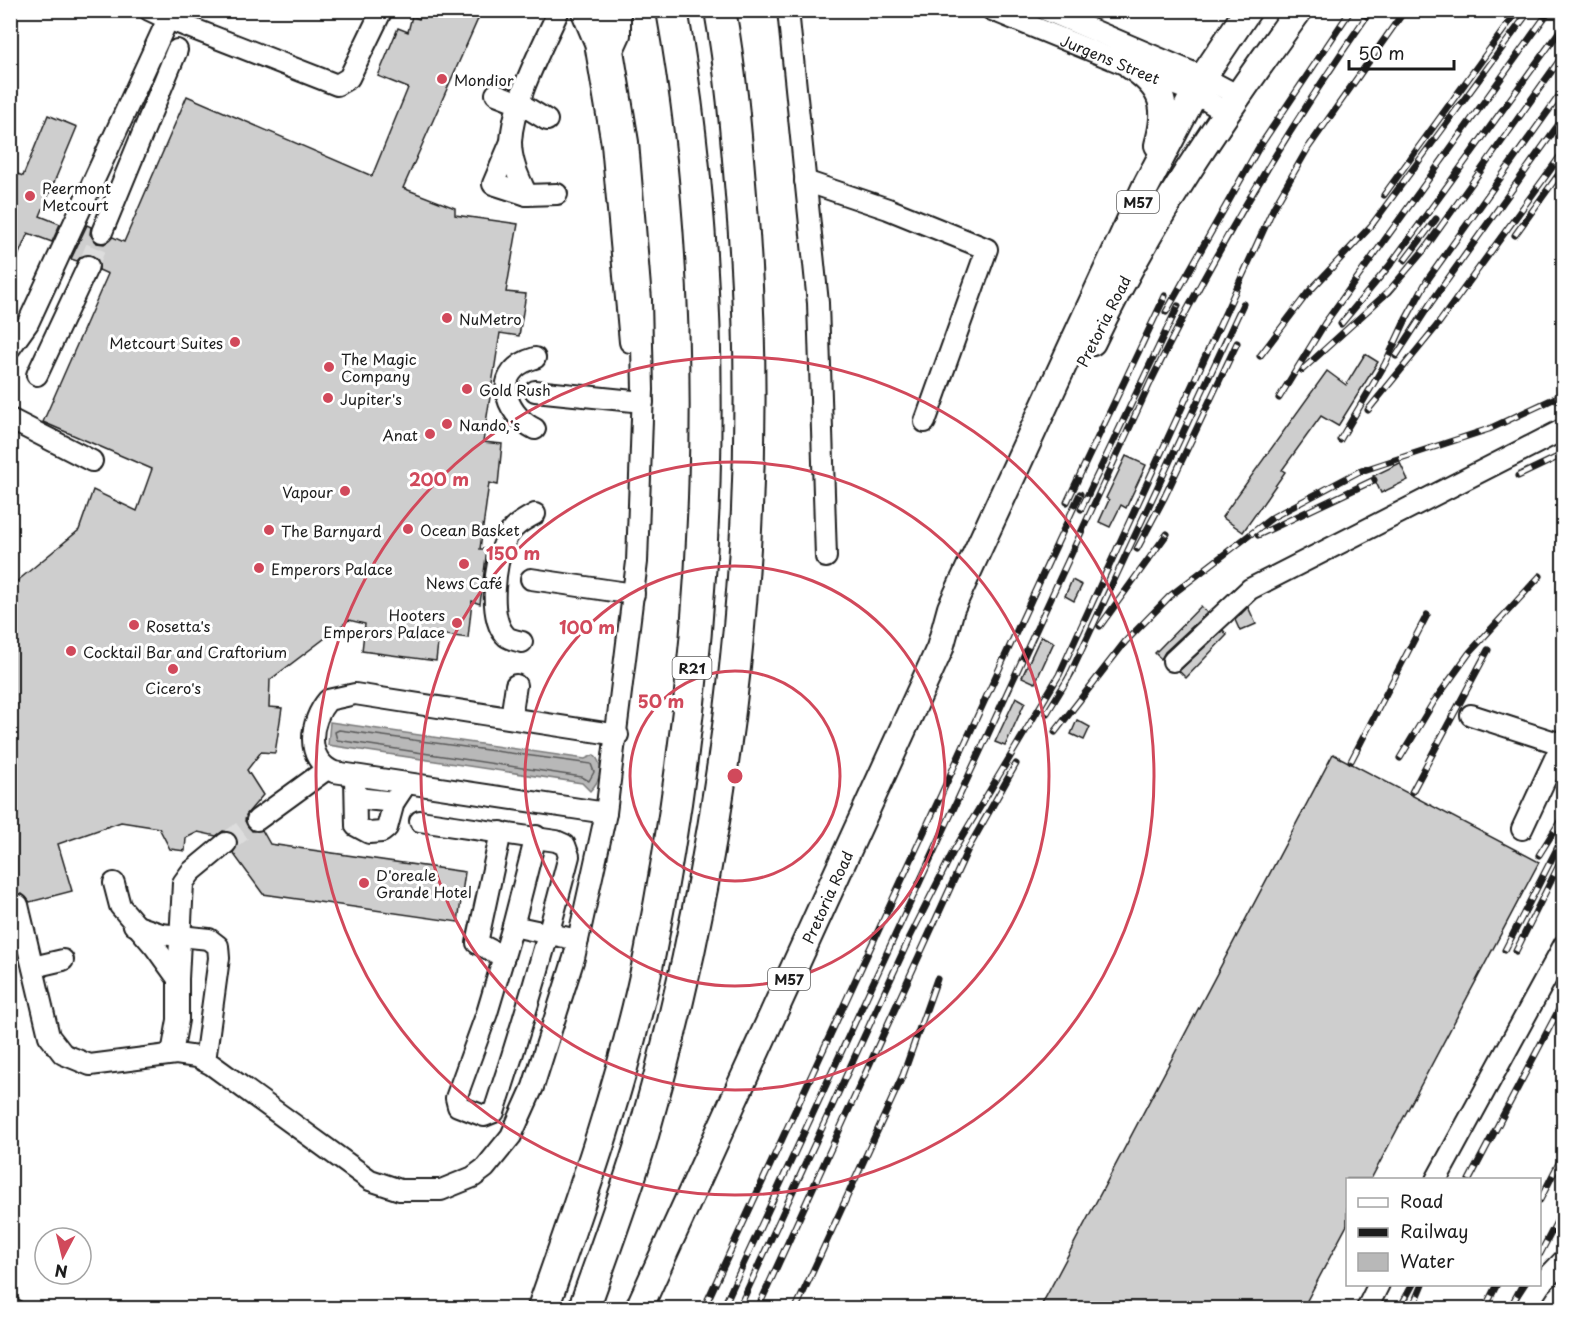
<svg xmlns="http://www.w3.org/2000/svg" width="1574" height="1319" font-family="'Playpen Sans',sans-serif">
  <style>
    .water { fill: #b8b8b8; stroke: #7a7a7a; stroke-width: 1.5 }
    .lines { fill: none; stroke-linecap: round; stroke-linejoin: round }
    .shore { stroke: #5a5a5a; stroke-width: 1.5 }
    .building { fill: #cecece; stroke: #1c1c1c; stroke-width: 1.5 }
    .minor-tunnel { stroke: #ddd; stroke-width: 20; stroke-dasharray: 20 10; stroke-linecap: butt }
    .minor-casing { stroke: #1c1c1c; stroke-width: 24 }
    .major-casing { stroke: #1c1c1c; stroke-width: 30 }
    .highway-casing { stroke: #1c1c1c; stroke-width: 34 }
    .minor { stroke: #fff; stroke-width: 20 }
    .major { stroke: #fff; stroke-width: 26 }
    .highway { stroke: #fff; stroke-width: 30 }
    .rail-casing { stroke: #1c1c1c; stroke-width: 7 }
    .rail { stroke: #fff; stroke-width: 4.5; stroke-dasharray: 14; stroke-linecap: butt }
    .ring { fill: none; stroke: #d1495b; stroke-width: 3 }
    .poi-dot { fill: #d1495b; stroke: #fff; stroke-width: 2 }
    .labels { text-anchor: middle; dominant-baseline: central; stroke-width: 6; stroke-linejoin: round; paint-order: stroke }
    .shield { fill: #fff; stroke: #606060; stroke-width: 1.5 }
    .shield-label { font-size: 14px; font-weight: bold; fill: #1c1c1c }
    .street-label { font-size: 15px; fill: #1c1c1c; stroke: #fff }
    .poi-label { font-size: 15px; fill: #1c1c1c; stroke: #fff; text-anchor: start }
    .centre { fill: #d1495b; stroke: #fff; stroke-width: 3 }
    .ring-label { font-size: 18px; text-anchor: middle; font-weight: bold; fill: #d1495b; stroke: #fff; stroke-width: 6; stroke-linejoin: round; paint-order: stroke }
  </style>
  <rect width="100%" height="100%" fill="#fff"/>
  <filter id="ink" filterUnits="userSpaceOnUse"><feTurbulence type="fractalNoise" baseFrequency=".0167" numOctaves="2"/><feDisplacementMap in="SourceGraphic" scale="12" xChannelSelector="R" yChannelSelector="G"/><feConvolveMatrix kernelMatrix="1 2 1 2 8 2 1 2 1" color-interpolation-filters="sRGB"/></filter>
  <g filter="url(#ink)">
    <path class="water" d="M 330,722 L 585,759 L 594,755 C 605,766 600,781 590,791 L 582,783 L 328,745 Z"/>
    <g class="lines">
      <path class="shore" d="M 339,730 L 591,764 L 594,772 L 589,781 L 582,777 L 337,740 L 335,732 Z"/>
    </g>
    <g class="building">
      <path d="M 422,10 L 482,10 L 403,188 L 455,208 L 455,215 L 518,224 L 506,292 L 526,294 L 519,336 L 500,333 L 483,442 L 502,444 L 498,485 L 489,483 L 480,549 L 487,549 L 480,604 L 472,601 L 468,638 L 439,634 L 436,661 L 362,651 L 365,624 L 349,620 L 270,680 L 269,707 L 282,708 L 275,753 L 261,752 L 247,770 L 263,795 L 246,815 L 245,821 L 252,831 L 262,830 L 270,844 L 465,872 L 458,922 L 263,894 L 233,853 L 238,842 L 231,832 L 223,831 L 216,836 L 198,832 L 186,838 L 185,851 L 170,849 L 159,828 L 121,822 L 58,844 L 72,891 L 30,902 L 22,894 L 10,896 L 10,587 L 79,530 L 93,490 L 137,511 L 152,469 L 43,422 L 108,274 L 99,270 L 98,260 L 93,255 L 82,256 L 77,261 L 71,259 L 87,225 L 91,227 L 90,234 L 97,243 L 104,244 L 113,237 L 124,242 L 187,96 L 372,176 L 408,88 L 378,76 L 398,28 L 408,32 L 412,16 L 419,19 Z"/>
      <path d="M 48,115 L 77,127 L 40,216 L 60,224 L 52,242 L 28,233 L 10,275 L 10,171 L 23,176 Z"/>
      <path d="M 1365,354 L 1378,362 L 1338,426 L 1321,416 L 1282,470 L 1285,472 L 1243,532 L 1222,517 L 1327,371 L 1346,385 Z"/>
      <path d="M 1126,456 L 1146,465 L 1126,508 L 1121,505 L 1110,527 L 1099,522 L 1109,500 L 1106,498 Z"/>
      <path d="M 1400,463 L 1408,480 L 1381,493 L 1373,476 Z"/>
      <path d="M 1072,580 L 1082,585 L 1074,601 L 1065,596 Z"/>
      <path d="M 1201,606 L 1207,613 L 1165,652 L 1161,659 L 1155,653 Z"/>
      <path d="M 1248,607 L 1256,624 L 1240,631 L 1235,620 Z"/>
      <path d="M 1223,630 L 1227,635 L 1186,678 L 1179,671 Z"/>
      <path d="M 1041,636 L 1054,642 L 1035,683 L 1022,677 Z"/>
      <path d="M 1016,697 L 1025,702 L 1005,746 L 995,742 Z"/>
      <path d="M 1077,720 L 1090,727 L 1084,740 L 1071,734 Z"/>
      <path d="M 1333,754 L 1539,862 L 1371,1179 L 1347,1179 L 1347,1225 L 1303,1308 L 1040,1308 Z"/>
    </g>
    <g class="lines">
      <g class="minor-tunnel">
        <path d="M 88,266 L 102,232"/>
        <path d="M 226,843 L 257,820"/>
      </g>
      <defs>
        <g id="minor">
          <path d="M 149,10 L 168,19 L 171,10"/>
          <path d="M 581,10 L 595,43 L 612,144 L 630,342"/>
          <path d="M 788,10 L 818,303 L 826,557"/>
          <path id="s1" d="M 992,10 L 1195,93 L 1225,112"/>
          <path d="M 1046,10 L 1203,77 L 1237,95"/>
          <path d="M 615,46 L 620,35 L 620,10"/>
          <path d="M 496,94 L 519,103 L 547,120"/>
          <path d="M 510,144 L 493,184 L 527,195 L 557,194"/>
          <path d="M 805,181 L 888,209 L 987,249 L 925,422"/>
          <path d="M 527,195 C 519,178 511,162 511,142 C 513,100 542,48 559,10"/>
          <path d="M 102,232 L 177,50"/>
          <path d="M 10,348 L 28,323 L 168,19 L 337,85 L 349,78 L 382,10"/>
          <path d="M 535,358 C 492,370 502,412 535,429"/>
          <path d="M 37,375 L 88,266"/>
          <path d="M 535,391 L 643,402"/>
          <path d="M 10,419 L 92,461"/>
          <path d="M 531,579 L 634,594"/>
          <path d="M 522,642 C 516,640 509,640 505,635 C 488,616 495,563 505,541 C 511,527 522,521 535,514"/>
          <path d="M 1173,661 L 1250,589 L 1564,429"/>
          <path d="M 1471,715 L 1561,744"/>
          <path d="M 511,718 L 516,685"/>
          <path d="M 355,777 L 356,826 L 369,833 L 382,832 L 387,828 L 394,802 L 406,784"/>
          <path d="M 357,798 L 394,802"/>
          <path d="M 606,813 L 334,772 C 304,759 310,721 328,700 L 355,694 L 618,735"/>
          <path d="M 257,820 L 327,769"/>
          <path d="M 420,821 L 556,841 L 565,845 L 569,856 C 547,942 522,1027 494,1112 L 484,1116 L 458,1106 L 456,1098 L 487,1013 L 513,926 L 578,940"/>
          <path d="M 1522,829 L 1564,739"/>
          <path d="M 501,832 L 477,943 L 504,957"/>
          <path d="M 114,883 L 120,906 L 155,947 L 178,979 L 178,1020 L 172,1054"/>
          <path d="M 18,905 L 49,1036 L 63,1054 L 90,1065 L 176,1054 L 197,1057 L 212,1065 L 370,1180 L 400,1190 L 441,1190 L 473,1177 L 485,1168 L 511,1136 L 533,1087 L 574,958 L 606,813 L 637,562 L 643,390 L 641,300 L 628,142 L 613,50 L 602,10"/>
          <path d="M 134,925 L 161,934 L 209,939 L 218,946 L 219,958 L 205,1061"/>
          <path d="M 513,926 L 536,836"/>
          <path d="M 33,967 L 63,960"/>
          <path d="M 178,979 L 183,883 L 191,872 L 226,843"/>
          <path d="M 1436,1180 L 1564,945"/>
          <path d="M 10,1307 L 12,1308"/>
          <path d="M 1367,1308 L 1379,1284"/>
          <path d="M 1525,1308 L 1540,1285 L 1564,1260"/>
        </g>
        <g id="major">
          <path d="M 1131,66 C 1164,88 1169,107 1158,145"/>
          <path d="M 1092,342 C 1148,224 1222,116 1299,10"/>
          <path id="s2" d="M 639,1308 L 940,648 L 951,608 L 1145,188 L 1203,77 L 1248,10"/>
        </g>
        <g id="highway">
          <path d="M 543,1308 C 584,1192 625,1075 650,953 C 711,648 727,318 672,10"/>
          <path d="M 584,1308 C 604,1252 625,1196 642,1139 C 730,833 768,512 741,195 C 736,134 731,71 720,10"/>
        </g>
      </defs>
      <use href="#minor" class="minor-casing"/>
      <use href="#major" class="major-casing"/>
      <use href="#highway" class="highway-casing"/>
      <use href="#minor" class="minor"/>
      <use href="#major" class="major"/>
      <use href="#highway" class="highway"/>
      <defs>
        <g id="rail">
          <path d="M 1384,195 L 1518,10"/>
          <path d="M 1515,235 L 1564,167"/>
          <path d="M 1405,260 L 1436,219"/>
          <path d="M 1166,312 L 1258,149 L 1351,10"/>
          <path d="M 1341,324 L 1390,265 L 1564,25"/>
          <path d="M 1260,356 L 1307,294 L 1371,226 L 1530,10"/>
          <path d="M 1396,356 L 1430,304 L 1564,117"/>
          <path d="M 1302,370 L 1388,292 L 1424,250 L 1564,54"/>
          <path d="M 1279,398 L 1325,323 L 1550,10"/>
          <path d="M 1368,410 L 1436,327 L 1564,151"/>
          <path d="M 1340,440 L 1385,364 L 1406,319 L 1428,279 L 1564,89"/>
          <path d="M 1518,476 L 1564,454"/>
          <path d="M 1067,502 L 1165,296"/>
          <path d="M 1081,509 L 1178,306"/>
          <path d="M 1258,535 L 1374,480"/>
          <path d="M 1137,549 L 1165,496 L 1237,343"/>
          <path d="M 1100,626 L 1167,534"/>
          <path d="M 1068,679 L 1243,304"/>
          <path d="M 1047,713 L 1072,672"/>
          <path d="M 1055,732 L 1125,642 L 1170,596 L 1273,517 L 1358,472 L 1489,429 L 1564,394"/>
          <path d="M 1400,758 L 1433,703 L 1470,652 L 1540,576"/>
          <path d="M 1351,761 L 1427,615"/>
          <path d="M 1412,792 L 1488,650"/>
          <path d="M 1539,855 L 1564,815"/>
          <path d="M 1505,950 L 1564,835"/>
          <path d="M 1516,951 L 1564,855"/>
          <path d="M 1469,1180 L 1564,1000"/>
          <path d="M 1540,1200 L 1564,1153"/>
          <path d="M 1540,1254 L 1564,1208"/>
          <path d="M 704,1308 L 1080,494"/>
          <path d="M 723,1308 L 1151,381 C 1215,250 1287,130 1371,10"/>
          <path d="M 739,1308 L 910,937 L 953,852 L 1059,675 L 1274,207 L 1308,148 L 1405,10"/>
          <path d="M 758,1308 L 968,849 L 1016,764"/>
          <path d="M 796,1308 L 903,1075 L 937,979"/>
          <path d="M 1400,1308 L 1413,1284"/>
          <path d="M 1413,1308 L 1423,1284"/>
          <path d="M 1485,1308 L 1497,1284"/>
          <path d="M 1510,1308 L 1523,1284"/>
        </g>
      </defs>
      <use href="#rail" class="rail-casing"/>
      <use href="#rail" class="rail"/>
    </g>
  </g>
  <g class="ring">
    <circle cx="735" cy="776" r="105"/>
    <circle cx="735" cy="776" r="210"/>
    <circle cx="735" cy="776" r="314"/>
    <circle cx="735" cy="776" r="419"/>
  </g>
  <g class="poi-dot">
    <circle cx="442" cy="79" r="6"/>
    <circle cx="30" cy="196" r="6"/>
    <circle cx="447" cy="318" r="6"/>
    <circle cx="235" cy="342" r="6"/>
    <circle cx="329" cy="367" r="6"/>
    <circle cx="467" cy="389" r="6"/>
    <circle cx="328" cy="398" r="6"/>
    <circle cx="447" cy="424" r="6"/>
    <circle cx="430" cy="434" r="6"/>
    <circle cx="345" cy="491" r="6"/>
    <circle cx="408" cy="529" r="6"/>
    <circle cx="269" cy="530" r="6"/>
    <circle cx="464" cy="564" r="6"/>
    <circle cx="259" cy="568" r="6"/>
    <circle cx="457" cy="623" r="6"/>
    <circle cx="134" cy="625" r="6"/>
    <circle cx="71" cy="651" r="6"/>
    <circle cx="173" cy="669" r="6"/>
    <circle cx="364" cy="883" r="6"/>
  </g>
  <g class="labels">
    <g class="shield">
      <rect x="1117" y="191" width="42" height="22" rx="4.5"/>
      <rect x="672.5" y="657" width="39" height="22" rx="4.5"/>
      <rect x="768" y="968" width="42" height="22" rx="4.5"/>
    </g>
    <g class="shield-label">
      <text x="1138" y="202">M57</text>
      <text x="692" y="668">R21</text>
      <text x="789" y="979">M57</text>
    </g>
    <g class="street-label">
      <text stroke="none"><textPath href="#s1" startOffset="128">Jurgens Street</textPath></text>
      <text transform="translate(1103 321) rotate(-63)">Pretoria Road</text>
      <text stroke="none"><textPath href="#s2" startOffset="452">Pretoria Road</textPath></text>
    </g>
    <g class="poi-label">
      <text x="454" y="79">Mondior</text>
      <text x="42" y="187">Peermont<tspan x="42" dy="17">Metcourt</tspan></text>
      <text x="459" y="318">NuMetro</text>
      <text x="223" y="342" text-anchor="end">Metcourt Suites</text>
      <text x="341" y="358">The Magic<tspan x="341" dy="17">Company</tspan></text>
      <text x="479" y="389">Gold Rush</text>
      <text x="340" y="398">Jupiter's</text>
      <text x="459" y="424">Nando,'s</text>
      <text x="418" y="434" text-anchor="end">Anat</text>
      <text x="333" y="491" text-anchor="end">Vapour</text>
      <text x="420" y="529">Ocean Basket</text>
      <text x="281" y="530">The Barnyard</text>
      <text x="271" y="568">Emperors Palace</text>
      <text x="464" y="582" text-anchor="middle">News Café</text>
      <text x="445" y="614" text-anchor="end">Hooters<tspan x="445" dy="17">Emperors Palace</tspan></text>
      <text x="146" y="625">Rosetta's</text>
      <text x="83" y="651">Cocktail Bar and Craftorium</text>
      <text x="173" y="687" text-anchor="middle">Cicero's</text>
      <text x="376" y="874">D'oreale<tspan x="376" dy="17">Grande Hotel</tspan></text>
    </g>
  </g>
  <circle cx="735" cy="776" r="9" class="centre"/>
  <g class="ring-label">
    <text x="439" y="486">200 m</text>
    <text x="513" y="560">150 m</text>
    <text x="587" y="634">100 m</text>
    <text x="661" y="708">50 m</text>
  </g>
  <rect width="1574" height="1319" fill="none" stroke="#fff" stroke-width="36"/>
  <rect x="18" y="18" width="1538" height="1283" fill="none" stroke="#1c1c1c" stroke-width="2" filter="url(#ink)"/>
  <rect x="1346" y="1178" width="195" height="108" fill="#ffffff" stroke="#a4a4a4" stroke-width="1.5"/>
  <rect x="1358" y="1198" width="30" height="9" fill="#ffffff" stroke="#a4a4a4" stroke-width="1.5"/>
  <text x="1400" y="1208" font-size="18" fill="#1c1c1c">Road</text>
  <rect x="1358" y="1228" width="30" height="9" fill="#1c1c1c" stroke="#a4a4a4" stroke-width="1.5"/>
  <text x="1400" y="1238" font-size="18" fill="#1c1c1c">Railway</text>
  <rect x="1358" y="1253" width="30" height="18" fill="#b8b8b8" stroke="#a4a4a4" stroke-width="1.5"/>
  <text x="1400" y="1268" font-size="18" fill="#1c1c1c">Water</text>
  <g transform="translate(63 1256) rotate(187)"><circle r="28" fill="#ffffff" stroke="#a4a4a4" stroke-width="1.5"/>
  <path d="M0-4.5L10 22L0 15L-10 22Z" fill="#d1495b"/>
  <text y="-9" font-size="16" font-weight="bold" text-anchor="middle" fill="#1c1c1c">N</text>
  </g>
  <path d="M1349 60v9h105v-9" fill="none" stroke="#1c1c1c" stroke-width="3"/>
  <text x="1358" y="60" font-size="18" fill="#1c1c1c" stroke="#ffffff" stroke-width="4.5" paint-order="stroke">50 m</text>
</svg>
